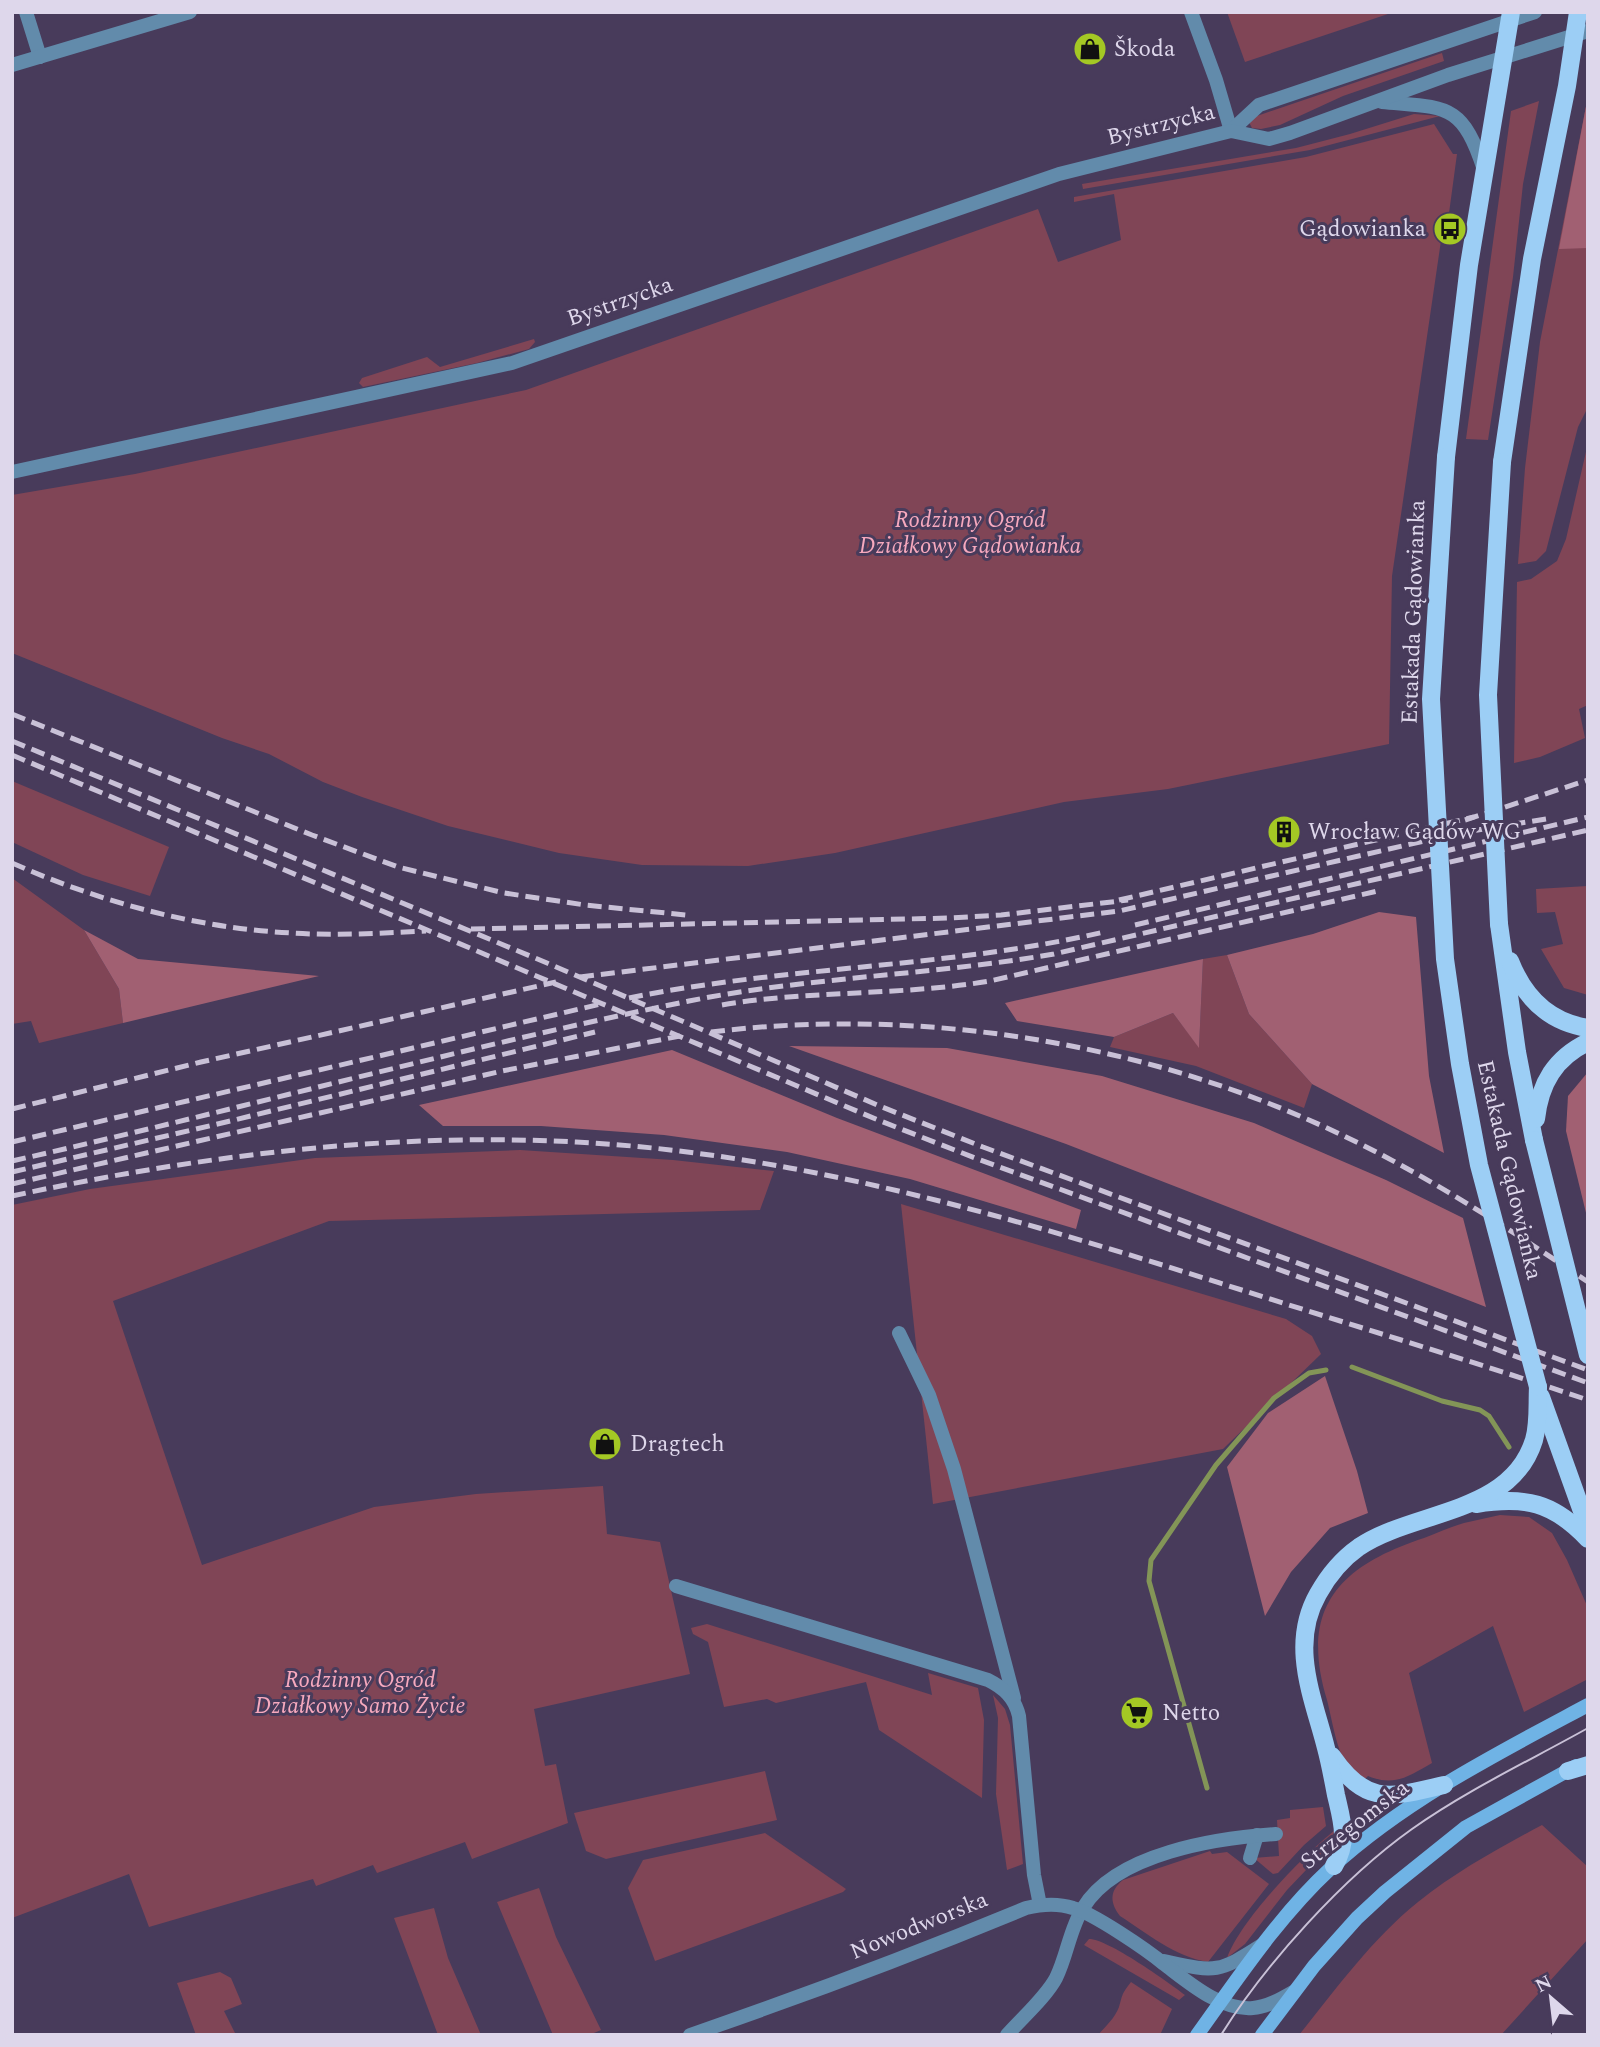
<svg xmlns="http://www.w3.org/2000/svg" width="1600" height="2047" font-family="Spectral,serif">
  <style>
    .green { fill: #804556 }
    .forest { fill: #a16072 }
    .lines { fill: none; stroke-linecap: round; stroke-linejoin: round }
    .stream { stroke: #839557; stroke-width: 5 }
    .minor { stroke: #628bab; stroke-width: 14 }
    .tertiary { stroke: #628bab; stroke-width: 14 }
    .secondary { stroke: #6fb3e5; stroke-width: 14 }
    .primary { stroke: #9ccef5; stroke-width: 18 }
    .tram { stroke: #c9c1d7; stroke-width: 2 }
    .rail { stroke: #c9c1d7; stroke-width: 5; stroke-dasharray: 14 7; stroke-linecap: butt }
    .primary-bridge { stroke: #9ccef5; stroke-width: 18 }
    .labels { text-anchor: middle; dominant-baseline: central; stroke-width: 6; stroke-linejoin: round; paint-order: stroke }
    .poi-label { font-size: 23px; fill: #ded7eb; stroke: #483b5b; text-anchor: start }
    .street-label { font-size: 23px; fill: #ded7eb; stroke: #483b5b }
    .park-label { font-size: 23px; font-style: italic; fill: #f7a9be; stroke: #483b5b }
  </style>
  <rect width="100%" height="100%" fill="#483b5b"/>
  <g class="green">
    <path d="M 1227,12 L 1394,12 L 1245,62 Z"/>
    <path d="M 1442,53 L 1444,61 L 1343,96 L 1280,125 L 1261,129 L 1252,128 L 1249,122 L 1254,117 Z"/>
    <path d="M 1588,96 L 1588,407 L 1578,427 L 1546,551 L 1536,561 L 1518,564 L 1525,468 L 1540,342 Z"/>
    <path d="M 1539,101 L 1523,184 L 1513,277 L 1488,440 L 1466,439 L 1511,111 Z"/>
    <path d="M 1414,114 L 1440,116 L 1310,150 L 1083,189 L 1082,184 L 1296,148 L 1350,134 Z"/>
    <path d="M 1434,124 L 1453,154 L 1457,154 L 1447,228 L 1443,227 L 1392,576 L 1389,744 L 1168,789 L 1064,802 L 835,853 L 748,866 L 642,865 L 559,853 L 448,826 L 362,797 L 323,782 L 269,754 L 222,738 L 12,653 L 12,495 L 135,474 L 526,390 L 1038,209 L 1058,262 L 1121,240 L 1114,194 L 1074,202 L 1074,197 L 1306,157 Z"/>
    <path d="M 534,339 L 535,342 L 529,349 L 477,363 L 363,387 L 359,383 L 362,378 L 427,357 L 440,367 Z"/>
    <path d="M 1588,443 L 1588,705 L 1579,709 L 1585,738 L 1540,757 L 1514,763 L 1517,582 L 1531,579 L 1557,561 L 1566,539 Z"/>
    <path d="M 12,781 L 169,847 L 150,896 L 83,875 L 12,842 Z"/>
    <path d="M 12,878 L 84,930 L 119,989 L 123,1023 L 39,1043 L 31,1021 L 12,1024 Z"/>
    <path d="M 1588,886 L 1588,995 L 1564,988 L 1541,949 L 1563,944 L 1555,912 L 1537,913 L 1536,889 Z"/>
    <path d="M 1227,955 L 1249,1014 L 1312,1084 L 1304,1108 L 1196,1066 L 1110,1047 L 1114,1037 L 1173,1013 L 1199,1047 L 1203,959 Z"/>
    <path d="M 520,1150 L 673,1160 L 774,1171 L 760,1210 L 329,1221 L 113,1301 L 202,1565 L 374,1507 L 476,1494 L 603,1486 L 607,1534 L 660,1542 L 690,1674 L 534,1709 L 545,1766 L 556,1764 L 568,1823 L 472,1859 L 465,1842 L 377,1873 L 373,1865 L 316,1886 L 313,1879 L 149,1927 L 129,1874 L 12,1918 L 12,1205 L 90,1189 L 315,1158 Z"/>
    <path d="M 901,1204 L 1286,1319 L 1312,1336 L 1321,1354 L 1223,1449 L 933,1504 Z"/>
    <path d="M 1500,1515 L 1529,1517 L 1552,1533 L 1567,1560 L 1588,1608 L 1588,1679 L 1524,1712 L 1493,1626 L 1409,1673 L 1432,1763 C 1409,1776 1395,1787 1368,1776 L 1364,1780 C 1358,1774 1350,1768 1345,1761 C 1337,1751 1331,1715 1327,1700 C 1299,1608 1339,1566 1424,1538 C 1437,1533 1450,1527 1464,1523 C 1476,1520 1488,1518 1500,1515 Z"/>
    <path d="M 707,1624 L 932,1695 L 928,1673 L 978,1688 L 984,1720 L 982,1798 L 879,1730 L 866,1682 L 776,1703 L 767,1699 L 724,1707 L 708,1642 L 693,1634 L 691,1628 Z"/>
    <path d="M 993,1695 L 1005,1709 L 1010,1725 L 1023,1864 L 1007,1870 L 996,1794 L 998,1718 Z"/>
    <path d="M 765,1771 L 777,1820 L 606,1859 L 586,1851 L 574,1813 Z"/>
    <path d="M 1323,1807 L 1326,1826 L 1304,1845 L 1278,1873 L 1273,1874 L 1254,1858 L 1279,1856 L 1277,1820 L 1290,1818 L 1290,1810 Z"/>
    <path d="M 1542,1825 L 1588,1867 L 1588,1939 L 1501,2035 L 1299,2035 C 1336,1989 1372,1939 1418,1902 C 1457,1871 1499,1848 1542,1825 Z"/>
    <path d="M 1335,1830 L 1327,1848 L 1287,1890 L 1245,1944 L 1227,1958 C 1241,1919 1303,1856 1335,1830 Z"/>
    <path d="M 765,1833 L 846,1889 L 843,1892 L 655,1961 L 628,1888 L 643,1860 Z"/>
    <path d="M 1210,1851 L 1212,1854 L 1227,1852 L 1269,1884 L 1208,1962 C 1175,1957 1147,1933 1120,1916 C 1110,1903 1109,1891 1123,1880 Z"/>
    <path d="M 539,1888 L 556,1937 L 601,2030 L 589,2035 L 553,2035 L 497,1902 Z"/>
    <path d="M 434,1908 L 448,1958 L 481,2035 L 438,2035 L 394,1918 Z"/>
    <path d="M 1089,1939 C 1108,1939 1168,1982 1185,1995 L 1179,2000 L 1174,1997 L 1084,1945 Z"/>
    <path d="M 220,1972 L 231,1978 L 242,2004 L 224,2011 L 236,2035 L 196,2035 L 177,1983 Z"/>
    <path d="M 1131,1982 L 1172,2009 L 1160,2035 L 1098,2035 C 1105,2027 1115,2018 1119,2007 C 1123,1994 1121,1995 1131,1982 Z"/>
  </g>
  <g class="forest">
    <path d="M 1588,96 L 1588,248 L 1559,249 Z"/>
    <path d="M 1379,912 L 1416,917 L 1429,1076 L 1444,1153 L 1312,1084 L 1249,1014 L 1227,955 L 1313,934 Z"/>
    <path d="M 84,930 L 138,959 L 319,976 L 123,1023 L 119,989 Z"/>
    <path d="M 1203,959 L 1199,1048 L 1173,1013 L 1114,1037 L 1017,1021 L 1005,1003 Z"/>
    <path d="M 789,1046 L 947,1048 L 1102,1076 L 1254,1123 L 1386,1180 L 1463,1218 L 1486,1307 L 1066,1144 Z"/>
    <path d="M 672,1050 L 837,1118 L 1081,1210 L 1076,1229 L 910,1179 L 787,1152 L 664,1135 L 541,1126 L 443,1126 L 419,1105 Z"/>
    <path d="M 1588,1072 L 1588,1221 L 1566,1131 L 1568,1096 Z"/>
    <path d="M 1325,1376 L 1357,1471 L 1368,1513 L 1330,1528 L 1291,1572 L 1265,1616 L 1227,1467 L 1268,1413 Z"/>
  </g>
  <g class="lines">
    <g class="stream">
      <path d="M 1352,1367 L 1442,1401 L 1480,1410 L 1489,1416 L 1509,1447"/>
      <path d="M 1207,1788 L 1149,1581 L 1151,1560 L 1216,1465 L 1274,1398 L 1309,1373 L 1326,1370"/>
    </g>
    <g class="minor">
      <path d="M 26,12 L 40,57"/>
      <path d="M 1191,12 L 1216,80 L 1231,131"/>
      <path d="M 899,1333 L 929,1395 L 954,1469 L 1014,1698"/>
      <path d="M 676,1586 L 988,1680 C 1004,1688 1015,1698 1019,1716 L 1034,1875 L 1040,1905"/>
      <path d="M 1250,1858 L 1257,1835"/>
      <path d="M 1007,2035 C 1022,2018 1046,1997 1056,1978 C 1067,1956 1070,1928 1083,1908 C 1116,1853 1217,1838 1276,1834"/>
    </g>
    <g class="tertiary">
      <path d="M 12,65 L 190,12"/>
      <path d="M 1382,102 C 1446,108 1462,102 1484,170"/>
      <path d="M 1231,131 L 1259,105 L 1535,12"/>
      <path d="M 12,472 L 512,363 L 1059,174 L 1231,131 L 1269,139 L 1290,133 L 1448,75 L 1588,31"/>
      <path d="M 1164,1961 C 1215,1972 1217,1974 1262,1945"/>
      <path d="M 690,2035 C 803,1996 915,1954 1026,1908 C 1042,1904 1058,1903 1073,1908 C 1093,1913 1147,1950 1164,1964 C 1188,1982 1221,2011 1253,2008 C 1267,2007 1281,1999 1293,1992"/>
    </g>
    <g class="secondary">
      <path d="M 1197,2035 C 1238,1978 1279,1916 1331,1868 C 1405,1800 1500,1752 1588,1705"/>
      <path d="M 1262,2035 L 1314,1966 L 1357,1918 L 1385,1892 L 1466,1827 L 1576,1766"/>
    </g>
    <g class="primary">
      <path d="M 1446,457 L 1469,265 L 1511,12"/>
      <path d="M 1502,462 L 1532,259 L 1567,86 L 1578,12"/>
      <path d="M 1499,924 L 1517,1052 L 1534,1140"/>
      <path d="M 1510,961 C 1524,997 1548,1022 1588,1028"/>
      <path d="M 1536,1119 C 1540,1083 1555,1058 1588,1042"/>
      <path d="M 1541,1397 L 1588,1528"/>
      <path d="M 1476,1504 C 1525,1496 1553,1502 1588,1539"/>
      <path d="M 1332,1756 C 1367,1807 1391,1797 1444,1785"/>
      <path d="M 1568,1771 L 1588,1765"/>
      <path d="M 1334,1866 C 1349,1841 1342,1821 1336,1795 C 1333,1779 1330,1763 1326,1748 C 1313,1697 1289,1645 1318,1594 C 1328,1576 1342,1559 1359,1547 C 1414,1510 1511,1515 1534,1440 C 1539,1423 1537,1404 1538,1387"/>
    </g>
    <path class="tram" d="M 1221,2035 C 1266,1963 1343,1878 1412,1829 C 1467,1790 1529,1761 1588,1728"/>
    <g class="rail">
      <path d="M 12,714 L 312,835 L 398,867 L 504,893 L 585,905 L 686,915"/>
      <path d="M 12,741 L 547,963 L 882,1107 L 983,1147 L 1588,1370"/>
      <path d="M 12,755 L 878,1120 L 975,1158 L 1588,1383"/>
      <path d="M 1465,820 L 1588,780"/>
      <path d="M 12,863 C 100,902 195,928 292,933 C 337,936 381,933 426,931"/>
      <path d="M 1119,900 L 1474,817"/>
      <path d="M 1135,925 L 1588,817"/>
      <path d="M 471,929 L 950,918 L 1001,915 L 1128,900"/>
      <path d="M 580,977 L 1119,911 L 1459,833 L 1546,819"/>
      <path d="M 629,998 C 786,966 948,968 1104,932"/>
      <path d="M 722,1005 C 810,990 901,996 990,981 L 1382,890"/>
      <path d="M 711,1032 C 924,1006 1150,1043 1344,1136 C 1430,1177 1509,1229 1588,1282"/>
      <path d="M 12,1109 L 201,1062 L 556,982"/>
      <path d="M 12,1142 L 605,1003"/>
      <path d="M 12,1161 C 238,1110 462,1047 689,1001 C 809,977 933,975 1054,954 L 1588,830"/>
      <path d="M 12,1172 L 226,1122 L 595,1032"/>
      <path d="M 12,1184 L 502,1071 L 680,1036"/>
      <path d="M 12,1196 C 198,1156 386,1132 576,1142 C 807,1154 1028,1222 1248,1292 C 1361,1328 1475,1362 1588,1400"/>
    </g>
    <g class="primary-bridge">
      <path d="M 1446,457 L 1431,699 L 1445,959 L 1460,1064 L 1479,1165 L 1538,1387"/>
      <path d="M 1499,924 L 1488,695 L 1502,462"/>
      <path d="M 1534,1140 L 1588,1355"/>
    </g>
  </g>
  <defs>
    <symbol id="shop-disc" viewBox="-11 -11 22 22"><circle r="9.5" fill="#a4c824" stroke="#483b5b"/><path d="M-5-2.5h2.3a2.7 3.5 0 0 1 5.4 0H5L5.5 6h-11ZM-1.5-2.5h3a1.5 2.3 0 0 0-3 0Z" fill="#111"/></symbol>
    <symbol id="bus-disc" viewBox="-11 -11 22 22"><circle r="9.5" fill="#a4c824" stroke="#483b5b"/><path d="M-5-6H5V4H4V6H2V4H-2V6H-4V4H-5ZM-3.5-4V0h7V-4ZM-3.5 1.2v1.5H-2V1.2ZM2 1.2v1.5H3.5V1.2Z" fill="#111"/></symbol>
    <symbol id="building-disc" viewBox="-11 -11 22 22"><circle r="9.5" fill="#a4c824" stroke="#483b5b"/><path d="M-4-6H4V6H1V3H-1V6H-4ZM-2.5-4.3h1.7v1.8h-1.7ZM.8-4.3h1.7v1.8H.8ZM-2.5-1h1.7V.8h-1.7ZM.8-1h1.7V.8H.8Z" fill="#111"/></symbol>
    <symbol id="supermarket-disc" viewBox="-11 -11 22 22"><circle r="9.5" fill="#a4c824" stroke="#483b5b"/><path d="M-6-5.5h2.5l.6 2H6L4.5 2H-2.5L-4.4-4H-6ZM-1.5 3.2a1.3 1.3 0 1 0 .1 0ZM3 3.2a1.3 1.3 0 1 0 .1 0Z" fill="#111"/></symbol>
  </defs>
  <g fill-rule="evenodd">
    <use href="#shop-disc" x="1071" y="30" width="38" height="38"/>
    <use href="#bus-disc" x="1431" y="210" width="38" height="38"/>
    <use href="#building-disc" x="1265" y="813" width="38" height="38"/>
    <use href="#shop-disc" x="586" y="1425" width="38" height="38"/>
    <use href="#supermarket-disc" x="1118" y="1694" width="38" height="38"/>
  </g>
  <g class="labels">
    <g class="poi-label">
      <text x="1114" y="49">Škoda</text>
      <text x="1426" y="229" text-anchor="end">Gądowianka</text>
      <text x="1308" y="832">Wrocław Gądów WG</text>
      <text x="630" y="1444">Dragtech</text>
      <text x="1162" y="1713">Netto</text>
    </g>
    <g class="street-label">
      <text transform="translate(1161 125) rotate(-14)">Bystrzycka</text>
      <text transform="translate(620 302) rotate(-19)">Bystrzycka</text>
      <text transform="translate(1414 612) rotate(-88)">Estakada Gądowianka</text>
      <text transform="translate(1509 1170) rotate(77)">Estakada Gądowianka</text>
      <text transform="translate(1355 1825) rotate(-38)">Strzegomska</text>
      <text transform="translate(919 1926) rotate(-22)">Nowodworska</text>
    </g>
    <g class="park-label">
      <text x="970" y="520">Rodzinny Ogród<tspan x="970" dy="26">Działkowy Gądowianka</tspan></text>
      <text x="360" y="1680">Rodzinny Ogród<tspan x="360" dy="26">Działkowy Samo Życie</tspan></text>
    </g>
  </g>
  <rect width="1600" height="2047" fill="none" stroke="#ded7eb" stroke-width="28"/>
  <g transform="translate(1551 1998) rotate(332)" stroke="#483b5b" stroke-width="5" paint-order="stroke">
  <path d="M0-5L12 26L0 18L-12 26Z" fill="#ded7eb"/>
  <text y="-10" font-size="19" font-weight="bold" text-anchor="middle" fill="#ded7eb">N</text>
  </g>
</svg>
